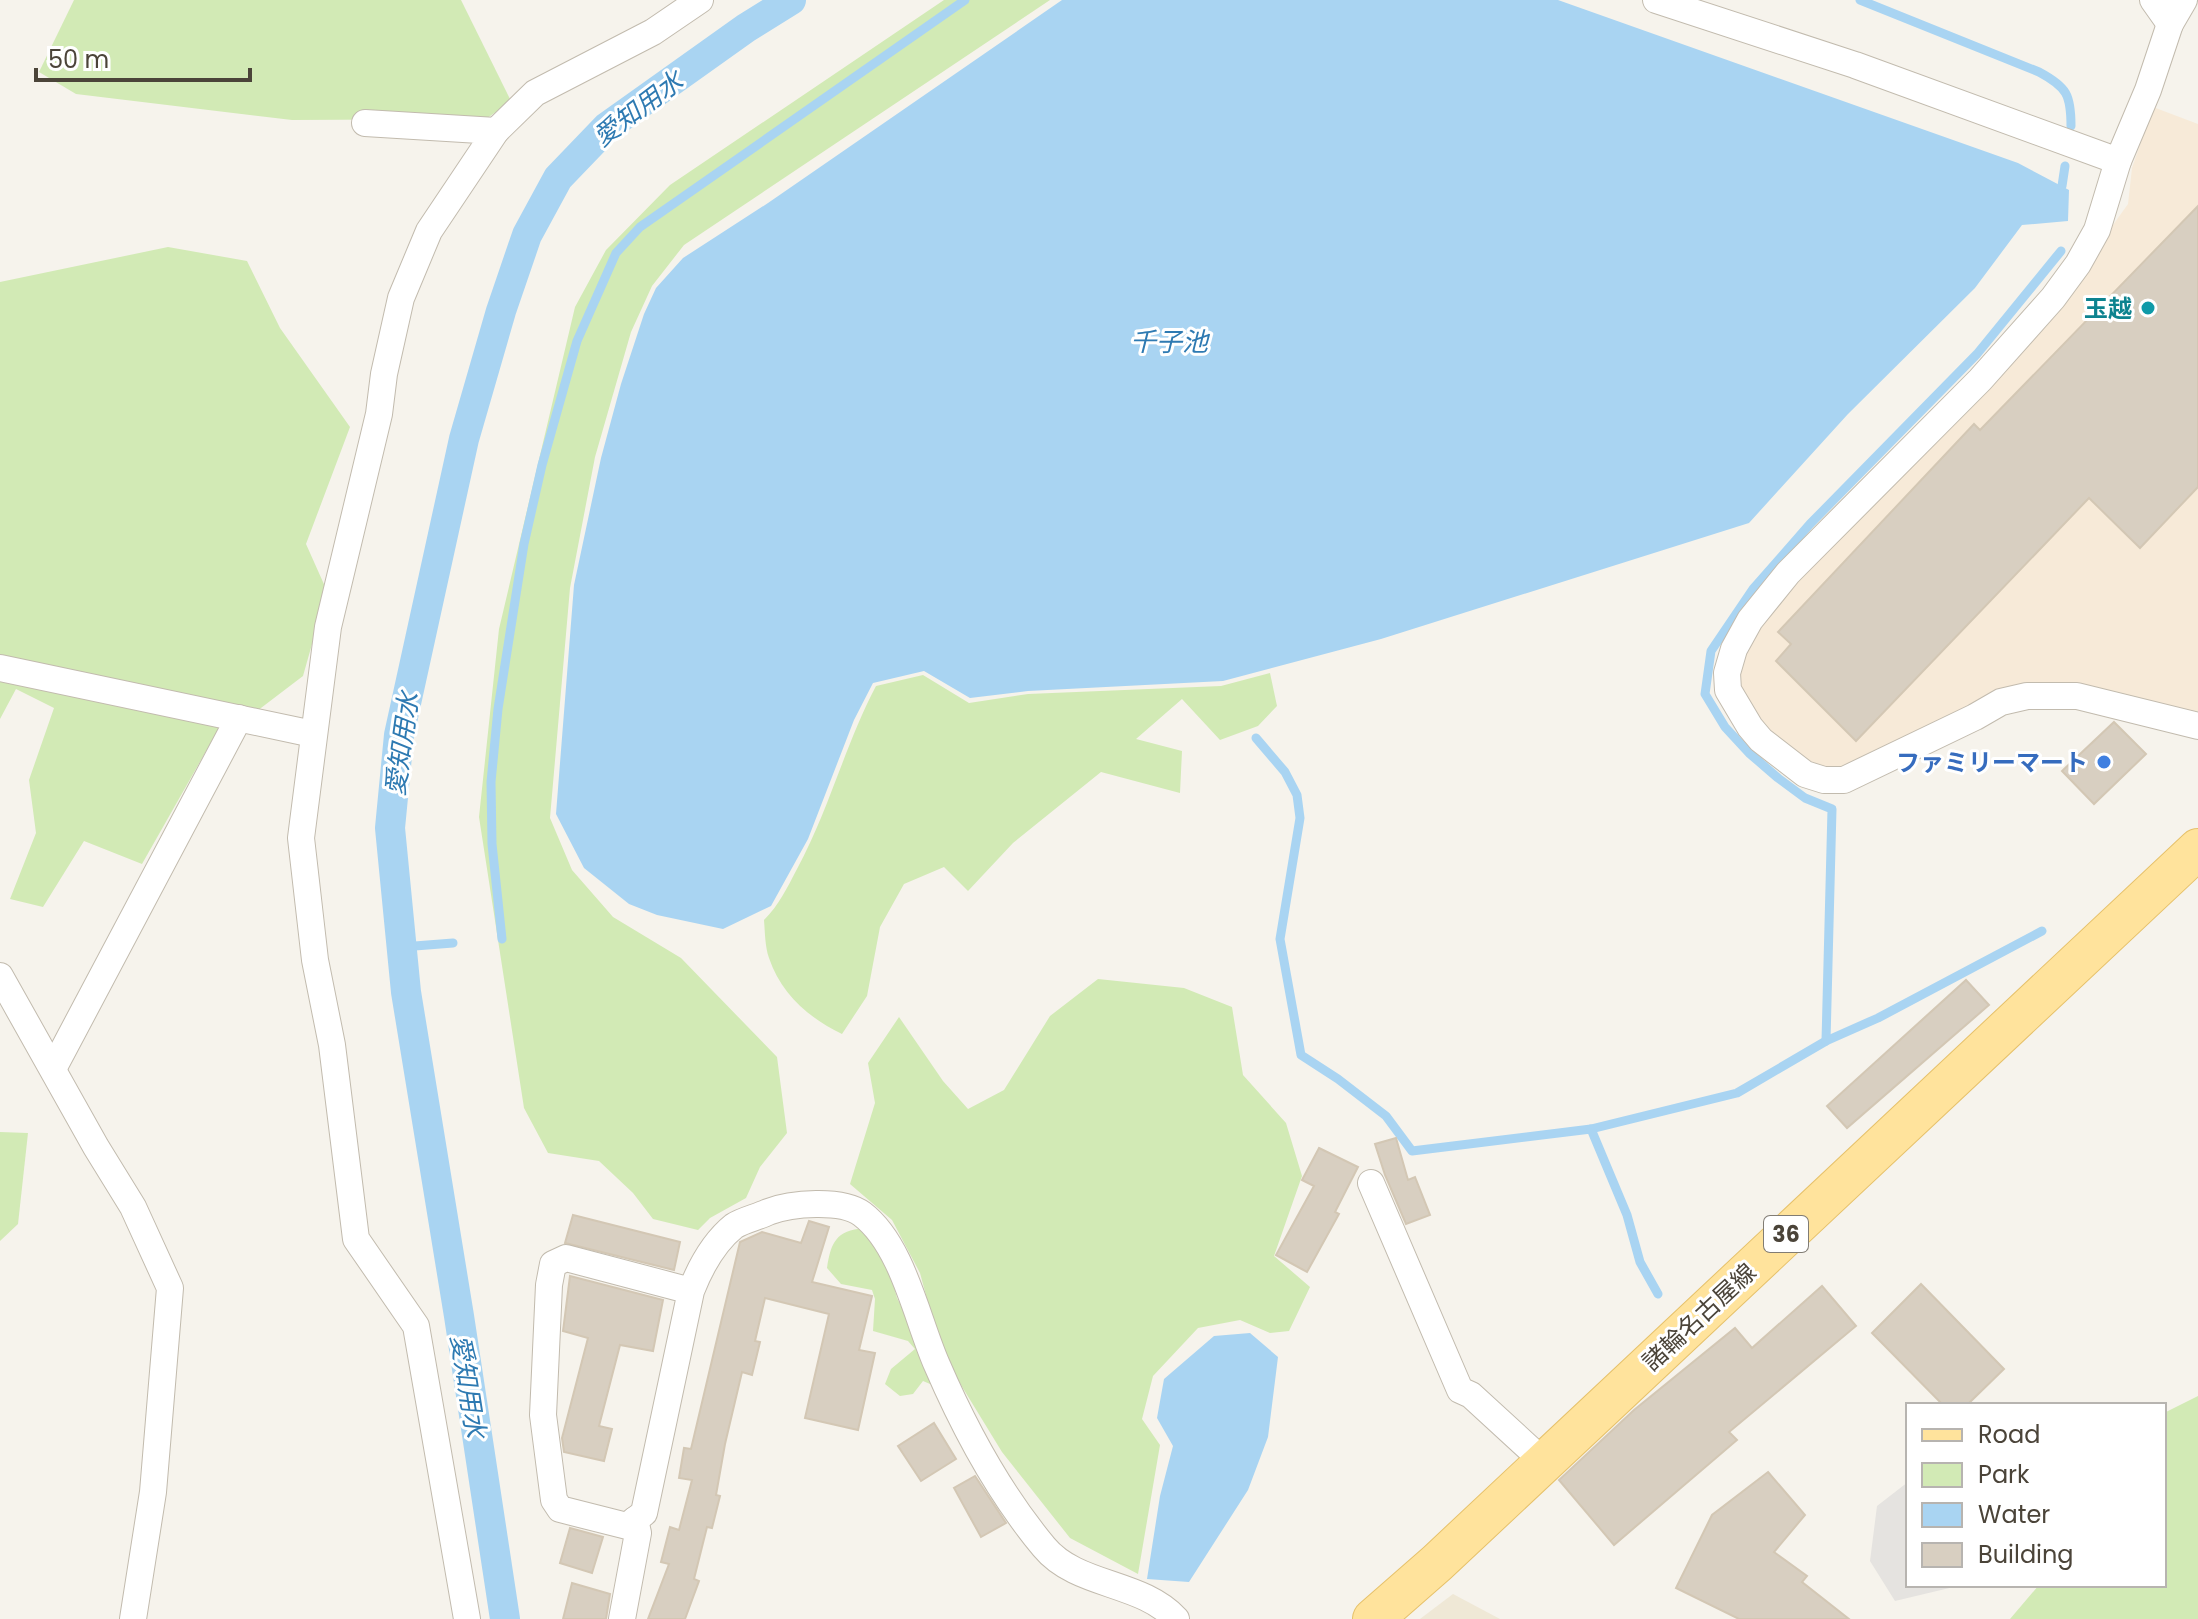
<svg xmlns="http://www.w3.org/2000/svg" width="2198" height="1619" font-family="Poppins,'Noto Sans JP',sans-serif">
  <style>
    .commercial { fill: #f7ead8 }
    .education { fill: #efe8d6 }
    .green { fill: #d2eab5 }
    .parking { fill: #e5e3e0 }
    .water { fill: #a9d4f2 }
    .lines { fill: none; stroke-linecap: round; stroke-linejoin: round }
    .stream { stroke: #a9d4f2; stroke-width: 9 }
    .canal { stroke: #a9d4f2; stroke-width: 30 }
    .building { fill: #d8cfc1; stroke: #d3c7b4; stroke-width: 2 }
    .minor-casing { stroke: #c2bbae; stroke-width: 28 }
    .primary-casing { stroke: #e6c16a; stroke-width: 42 }
    .minor { stroke: #fff; stroke-width: 26 }
    .primary { stroke: #ffe39c; stroke-width: 40 }
    .culture-dot { fill: #0f9aa8; stroke: #fff; stroke-width: 3 }
    .shop-dot { fill: #3f7fe0; stroke: #fff; stroke-width: 3 }
    .labels { text-anchor: middle; dominant-baseline: central; stroke-width: 6; stroke-linejoin: round; paint-order: stroke }
    .shield { fill: #fff; stroke: #817c74; stroke-width: 2 }
    .shield-label { font-size: 22px; font-weight: bold; fill: #4b4439 }
    .culture-label { font-size: 24px; font-weight: bold; fill: #0d838f; stroke: #fff; text-anchor: end }
    .shop-label { font-size: 24px; font-weight: bold; fill: #366cbe; stroke: #fff; text-anchor: end }
    .street-label { font-size: 24px; fill: #4b4439; stroke: #fff }
    .water-label { font-size: 26px; font-style: italic; fill: #2e7ab2; stroke: #fff }
  </style>
  <rect width="100%" height="100%" fill="#f6f3ec"/>
  <path class="commercial" d="M 2153,107 L 2198,124 L 2198,717 L 2124,697 L 1968,710 L 1828,773 L 1765,736 L 1736,688 L 1741,650 L 1779,597 L 2060,299 L 2128,204 L 2132,168 Z"/>
  <path class="education" d="M 1453,1594 L 1500,1619 L 1420,1619 Z"/>
  <g class="green">
    <path d="M 74,0 L 461,0 L 511,101 L 486,119 L 292,120 L 76,94 L 39,72 Z"/>
    <path d="M 944,0 L 1050,0 L 684,245 L 652,286 L 631,332 L 595,457 L 570,588 L 550,818 L 572,870 L 613,917 L 681,958 L 777,1057 L 787,1133 L 760,1167 L 746,1198 L 710,1218 L 698,1230 L 653,1219 L 633,1193 L 599,1161 L 548,1153 L 524,1108 L 479,817 L 499,629 L 575,307 L 606,250 L 670,185 Z"/>
    <path d="M 168,247 L 247,261 L 280,328 L 350,427 L 306,544 L 327,591 L 303,676 L 257,711 L 218,730 L 142,864 L 84,841 L 43,907 L 10,899 L 36,833 L 29,780 L 54,708 L 16,689 L 0,719 L 0,282 Z"/>
    <path d="M 1270,673 L 1277,706 L 1258,726 L 1220,740 L 1182,699 L 1136,739 L 1182,751 L 1180,793 L 1101,772 L 1013,843 L 968,891 L 944,867 L 904,884 L 880,927 L 867,996 L 842,1034 C 809,1018 781,994 769,958 C 765,947 765,932 764,920 C 779,905 787,888 797,869 C 829,810 845,745 876,686 L 923,675 L 969,703 L 1028,694 L 1221,686 Z"/>
    <path d="M 1098,979 L 1184,988 L 1232,1007 L 1243,1075 L 1286,1123 L 1302,1176 L 1274,1256 L 1310,1287 L 1289,1331 L 1270,1333 L 1240,1320 L 1198,1328 L 1153,1376 L 1142,1419 L 1160,1445 L 1138,1574 L 1070,1538 L 1002,1452 L 942,1354 L 920,1273 L 892,1220 L 850,1184 L 875,1103 L 868,1063 L 899,1017 L 943,1081 L 968,1109 L 1004,1090 L 1050,1016 Z"/>
    <path d="M 0,1132 L 28,1133 L 18,1224 L 0,1241 Z"/>
    <path d="M 864,1228 L 885,1252 L 897,1298 L 922,1347 L 937,1387 L 923,1381 L 913,1394 L 900,1396 L 885,1384 L 891,1369 L 915,1349 L 908,1341 L 873,1331 L 875,1299 L 872,1290 L 841,1284 L 827,1268 C 831,1242 836,1231 864,1228 Z"/>
    <path d="M 2198,1396 L 2198,1619 L 2010,1619 L 2039,1585 L 2164,1585 L 2164,1413 Z"/>
  </g>
  <path class="parking" d="M 1908,1482 L 1908,1585 L 1962,1585 L 1895,1601 L 1870,1561 L 1877,1506 Z"/>
  <g class="water">
    <path d="M 1062,0 L 1558,0 L 2018,163 L 2069,190 L 2068,221 L 2022,225 L 1975,288 L 1848,414 L 1749,523 L 1381,639 L 1223,681 L 1028,691 L 970,698 L 924,671 L 873,683 L 854,720 L 808,839 L 771,906 L 723,929 L 657,915 L 629,904 L 584,868 L 556,814 L 574,585 L 601,458 L 621,384 L 644,314 L 656,288 L 683,258 L 768,203 Z"/>
    <path d="M 1250,1333 L 1278,1357 L 1268,1437 L 1248,1490 L 1189,1582 L 1147,1579 L 1160,1496 L 1173,1446 L 1157,1418 L 1164,1379 L 1214,1336 Z"/>
  </g>
  <g class="lines">
    <g class="stream">
      <path d="M 1860,0 L 2039,72 C 2067,87 2071,95 2071,126"/>
      <path d="M 2062,186 L 2065,166"/>
      <path d="M 1256,738 L 1285,772 L 1297,795 L 1300,818 L 1280,939 L 1301,1055 L 1338,1079 L 1386,1116 L 1412,1151 L 1591,1129 L 1737,1093 L 1826,1041 L 1878,1018 L 2042,931"/>
      <path d="M 502,939 L 492,844 L 491,782 L 498,709 L 524,544 L 542,465 L 577,341 L 616,253 L 640,227 L 965,0"/>
      <path d="M 402,947 L 453,943"/>
      <path d="M 1826,1041 L 1832,809 L 1805,798 L 1778,778 L 1749,753 L 1725,727 L 1705,694 L 1711,651 L 1753,589 L 1810,524 L 1977,354 L 2061,251"/>
      <path d="M 1591,1129 L 1627,1215 L 1640,1262 L 1658,1294"/>
    </g>
    <path class="canal" d="M 505,1619 L 459,1316 L 406,992 L 390,828 L 399,735 L 464,439 L 501,311 L 527,235 L 558,178 L 607,127 L 746,28 L 791,0"/>
  </g>
  <g class="building">
    <path d="M 2198,206 L 2198,487 L 2140,548 L 2089,498 L 1856,741 L 1776,661 L 1791,644 L 1778,632 L 1974,424 L 1980,430 Z"/>
    <path d="M 2114,722 L 2146,754 L 2094,804 L 2062,771 Z"/>
    <path d="M 1966,980 L 1989,1005 L 1847,1128 L 1827,1106 Z"/>
    <path d="M 1396,1138 L 1408,1180 L 1415,1177 L 1430,1215 L 1406,1224 L 1385,1175 L 1375,1144 Z"/>
    <path d="M 1319,1148 L 1358,1167 L 1335,1212 L 1339,1214 L 1307,1272 L 1276,1255 L 1314,1186 L 1302,1180 Z"/>
    <path d="M 573,1215 L 680,1242 L 674,1270 L 565,1243 Z"/>
    <path d="M 809,1221 L 829,1227 L 812,1282 L 872,1296 L 859,1350 L 875,1353 L 858,1430 L 805,1418 L 829,1314 L 765,1298 L 755,1341 L 760,1342 L 752,1375 L 742,1372 L 725,1444 L 716,1495 L 720,1496 L 712,1528 L 707,1527 L 694,1579 L 699,1581 L 685,1619 L 648,1619 L 669,1564 L 661,1562 L 670,1527 L 679,1530 L 692,1480 L 679,1478 L 684,1448 L 691,1449 L 740,1242 L 762,1232 L 801,1243 Z"/>
    <path d="M 570,1276 L 663,1300 L 653,1351 L 620,1345 L 599,1426 L 612,1429 L 604,1461 L 564,1452 L 562,1438 L 588,1338 L 563,1331 Z"/>
    <path d="M 1921,1284 L 2004,1369 L 1967,1405 L 1943,1405 L 1872,1333 Z"/>
    <path d="M 1822,1286 L 1856,1326 L 1729,1432 L 1737,1440 L 1614,1545 L 1559,1480 L 1634,1410 L 1735,1328 L 1752,1348 Z"/>
    <path d="M 934,1423 L 956,1459 L 921,1481 L 898,1446 Z"/>
    <path d="M 1768,1472 L 1805,1515 L 1774,1552 L 1807,1576 L 1802,1582 L 1849,1619 L 1739,1619 L 1676,1588 L 1712,1515 Z"/>
    <path d="M 975,1476 L 1006,1523 L 981,1537 L 954,1488 Z"/>
    <path d="M 570,1528 L 603,1537 L 592,1573 L 560,1563 Z"/>
    <path d="M 572,1583 L 610,1594 L 606,1619 L 563,1619 Z"/>
  </g>
  <g class="lines">
    <defs>
      <g id="minor">
        <path d="M 1656,0 L 1855,65 L 2118,161"/>
        <path d="M 2153,0 L 2170,24"/>
        <path d="M 2184,0 L 2170,24 L 2148,90 L 2118,161 L 2097,230 L 2078,264 L 2053,298 L 1980,380 L 1788,573 L 1750,620 L 1734,649 L 1727,673 L 1728,690 L 1750,727 L 1761,740 L 1805,774 L 1824,780 L 1844,780 L 1975,717 L 2001,702 L 2027,696 L 2077,696 L 2198,726"/>
        <path d="M 365,123 L 496,131 L 429,231 L 401,298 L 384,374 L 379,414 L 328,627 L 301,838 L 315,960 L 332,1045 L 356,1239 L 416,1326 L 467,1619"/>
        <path d="M 496,131 L 535,93 L 653,32 L 700,0"/>
        <path d="M 0,668 L 313,734"/>
        <path d="M 0,976 L 96,1147 L 133,1207 L 170,1288 L 153,1492 L 133,1619"/>
        <path d="M 53,1069 L 239,718"/>
        <path d="M 1371,1183 L 1460,1390 L 1471,1395 L 1544,1462"/>
        <path d="M 691,1291 L 566,1258 L 553,1264 L 549,1285 L 543,1415 L 554,1500 L 560,1509 L 627,1526 L 644,1513 L 691,1291 C 700,1268 714,1242 734,1226 C 743,1220 758,1217 768,1212 C 791,1203 842,1199 862,1214 C 903,1245 917,1320 937,1365 C 965,1430 999,1493 1044,1547 C 1077,1587 1141,1581 1176,1619"/>
        <path d="M 622,1619 L 638,1533 L 635,1520"/>
      </g>
      <path id="primary" d="M 1373,1619 L 1437,1563 L 2198,849"/>
    </defs>
    <use href="#minor" class="minor-casing"/>
    <use href="#primary" class="primary-casing"/>
    <use href="#minor" class="minor"/>
    <use href="#primary" class="primary"/>
  </g>
  <circle class="culture-dot" cx="2148" cy="308" r="8"/>
  <circle class="shop-dot" cx="2104" cy="762" r="8"/>
  <g class="labels">
    <rect class="shield" x="1764" y="1216" width="44" height="36" rx="6"/>
    <g class="shield-label">
      <text x="1786" y="1234">36</text>
    </g>
    <g class="culture-label">
      <text x="2132" y="308">玉越</text>
    </g>
    <g class="shop-label">
      <text x="2088" y="762">ファミリーマート</text>
    </g>
    <g class="street-label">
      <text transform="translate(1699 1317) rotate(-43)">諸輪名古屋線</text>
    </g>
    <g class="water-label">
      <text transform="translate(638 109) rotate(-37)">愛知用水</text>
      <text x="1169" y="342">千子池</text>
      <text transform="translate(402 744) rotate(-82)">愛知用水</text>
      <text transform="translate(468 1386) rotate(81)">愛知用水</text>
    </g>
  </g>
  <rect x="1906" y="1403" width="260" height="184" fill="#ffffff" stroke="#b7b4b0" stroke-width="2"/>
  <rect x="1922" y="1429" width="40" height="12" fill="#ffe39c" stroke="#b7b4b0" stroke-width="2"/>
  <text x="1978" y="1443" font-size="24" fill="#4b4439">Road</text>
  <rect x="1922" y="1463" width="40" height="24" fill="#d2eab5" stroke="#b7b4b0" stroke-width="2"/>
  <text x="1978" y="1483" font-size="24" fill="#4b4439">Park</text>
  <rect x="1922" y="1503" width="40" height="24" fill="#a9d4f2" stroke="#b7b4b0" stroke-width="2"/>
  <text x="1978" y="1523" font-size="24" fill="#4b4439">Water</text>
  <rect x="1922" y="1543" width="40" height="24" fill="#d8cfc1" stroke="#b7b4b0" stroke-width="2"/>
  <text x="1978" y="1563" font-size="24" fill="#4b4439">Building</text>
  <path d="M36 68v12h214v-12" fill="none" stroke="#4b4439" stroke-width="4"/>
  <text x="48" y="68" font-size="24" fill="#4b4439" stroke="#ffffff" stroke-width="6" paint-order="stroke">50 m</text>
</svg>
